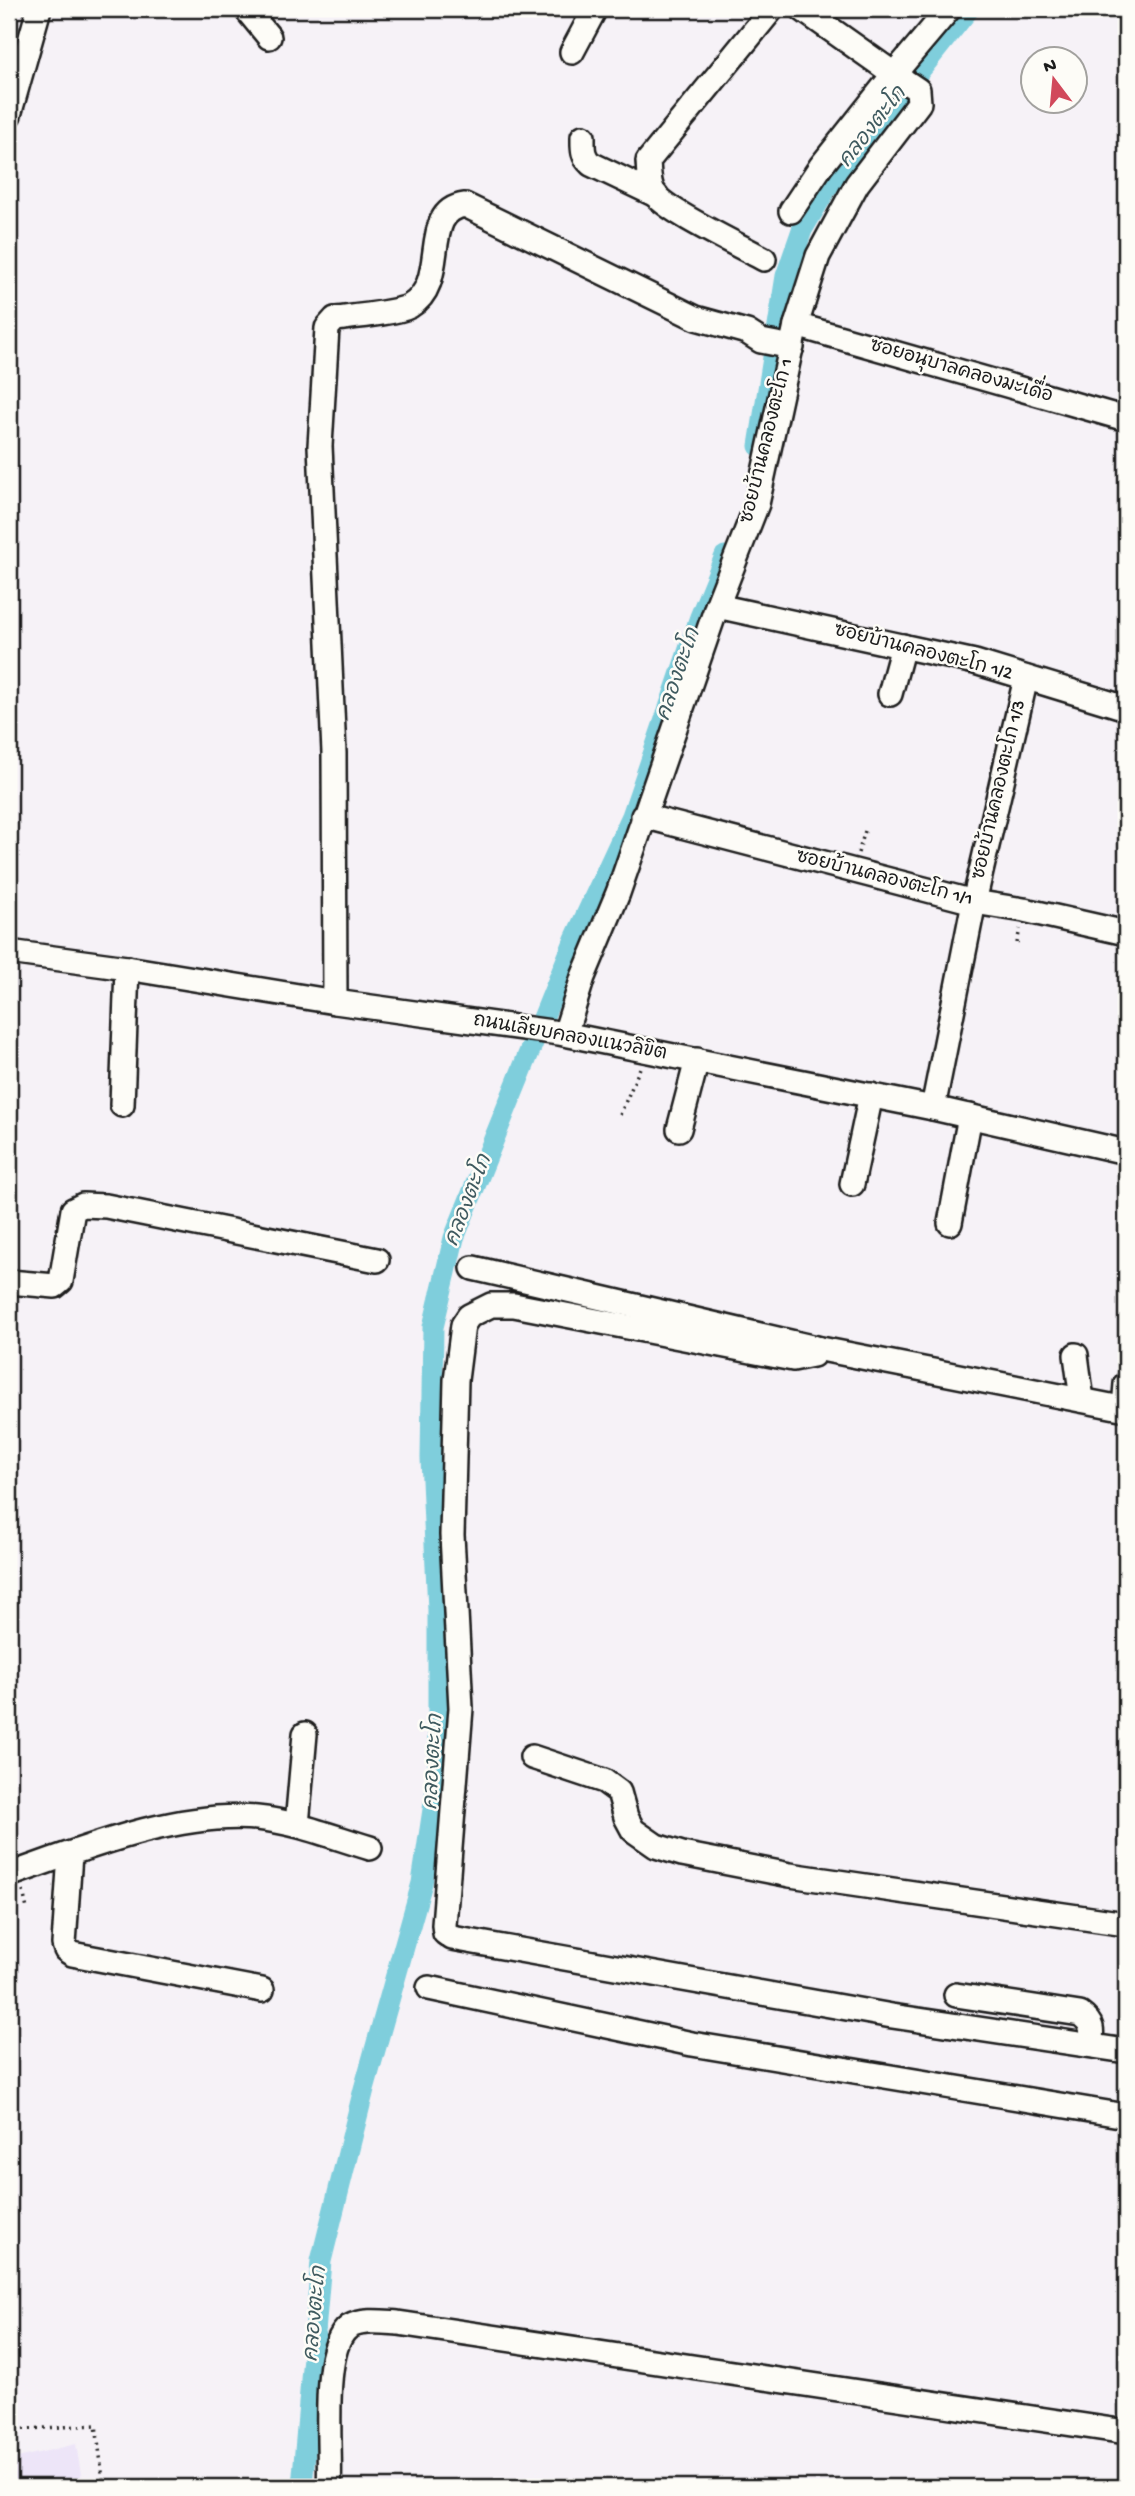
<svg xmlns="http://www.w3.org/2000/svg" width="1135" height="2496" font-family="'Gochi Hand','Playpen Sans Thai',sans-serif">
  <style>
    .built { fill: #ede5f8 }
    .lines { fill: none; stroke-linecap: round; stroke-linejoin: round }
    .canal { stroke: #7fcedc; stroke-width: 21 }
    .minor-casing { stroke: #1c1c1c; stroke-width: 28 }
    .path { stroke: #1c1c1c; stroke-width: 3.5; stroke-dasharray: 2 5; stroke-linecap: butt }
    .minor { stroke: #fdfcf7; stroke-width: 23 }
    .labels { text-anchor: middle; dominant-baseline: central; stroke-width: 5; stroke-linejoin: round; paint-order: stroke }
    .street-label { font-size: 19px; fill: #1c1c1c; stroke: #fdfcf7 }
    .water-label { font-size: 21px; font-style: italic; fill: #3f5a5f; stroke: #fdfcf7 }
  </style>
  <rect width="100%" height="100%" fill="#f6f2f7"/>
  <filter id="ink" filterUnits="userSpaceOnUse"><feTurbulence type="fractalNoise" baseFrequency=".0143" numOctaves="2"/><feDisplacementMap in="SourceGraphic" scale="14" xChannelSelector="R" yChannelSelector="G"/><feConvolveMatrix kernelMatrix="1 2 1 2 8 2 1 2 1" color-interpolation-filters="sRGB"/></filter>
  <g filter="url(#ink)">
    <path class="built" d="M 76,2444 L 83,2487 L 9,2487 L 9,2460 Z"/>
    <g class="lines">
      <g class="canal">
        <path d="M 759,446 L 786,276 L 802,230 L 828,186 L 969,9"/>
        <path d="M 302,2487 L 321,2261 L 364,2089 L 422,1883 L 438,1776 L 438,1610 L 431,1458 L 433,1327 L 454,1238 L 575,939 L 632,816 L 700,617 L 725,556"/>
      </g>
      <defs>
        <g id="minor">
          <path d="M 246,9 L 269,37"/>
          <path d="M 802,9 L 894,74 L 949,9"/>
          <path d="M 572,52 L 595,9"/>
          <path d="M 9,115 L 39,9"/>
          <path d="M 583,137 C 583,148 582,156 591,164 L 656,195"/>
          <path d="M 764,259 C 743,247 664,210 654,193 C 648,183 649,172 648,161 L 772,9"/>
          <path d="M 796,325 L 1126,419"/>
          <path d="M 717,606 L 975,662 L 1126,708"/>
          <path d="M 890,694 L 903,646"/>
          <path d="M 643,816 L 974,902 L 1024,910 L 1126,933"/>
          <path d="M 9,952 L 127,968 L 335,1002 L 559,1033 L 933,1108 L 1126,1152"/>
          <path d="M 335,1002 L 334,753 L 320,446 L 327,328 L 335,319 C 351,317 397,313 410,306 C 451,282 418,211 465,205 L 696,318 L 747,332 L 761,341 L 792,347"/>
          <path d="M 565,1034 L 583,977 L 618,893 L 717,606 L 757,504 L 796,325 L 818,256 L 857,184 L 919,103 L 918,90 L 894,74 L 821,166 L 791,211"/>
          <path d="M 122,1105 L 127,968"/>
          <path d="M 933,1108 L 974,902 L 1026,678"/>
          <path d="M 679,1129 L 697,1060"/>
          <path d="M 852,1184 L 871,1095"/>
          <path d="M 950,1223 L 970,1116"/>
          <path d="M 473,1268 L 816,1348 L 1126,1409"/>
          <path d="M 9,1282 L 55,1286 L 61,1281 L 73,1210 L 83,1205 L 106,1206 L 377,1260"/>
          <path d="M 816,1348 L 813,1355 L 793,1359 L 514,1305 L 491,1305 L 469,1316 L 463,1325 L 456,1380 L 452,1535 L 461,1708 L 444,1925 L 445,1933 L 452,1938 L 892,2016 L 1126,2051"/>
          <path d="M 1076,1355 L 1082,1400"/>
          <path d="M 1124,1408 L 1126,1384"/>
          <path d="M 532,1757 L 604,1781 L 619,1792 L 626,1817 L 633,1830 L 656,1846 L 682,1854 L 790,1875 L 1126,1924"/>
          <path d="M 297,1825 L 305,1734"/>
          <path d="M 70,1854 L 64,1944 L 66,1950 L 72,1954 L 262,1990"/>
          <path d="M 9,1875 C 83,1849 177,1811 257,1818 C 296,1822 333,1837 370,1848"/>
          <path d="M 429,1988 L 692,2044 L 1126,2116"/>
          <path d="M 956,1995 L 1080,2014 C 1093,2023 1093,2030 1090,2045"/>
          <path d="M 329,2487 C 332,2451 319,2349 349,2327 C 362,2319 383,2322 398,2323 L 1126,2432"/>
        </g>
      </defs>
      <use href="#minor" class="minor-casing"/>
      <g class="path">
        <path d="M 858,853 L 865,831"/>
        <path d="M 1017,943 L 1020,929"/>
        <path d="M 620,1115 L 640,1068"/>
        <path d="M 23,1891 L 27,1909"/>
        <path d="M 9,2430 L 96,2425 L 104,2487"/>
      </g>
      <use href="#minor" class="minor"/>
    </g>
  </g>
  <g class="labels">
    <g class="street-label">
      <text transform="translate(961 372) rotate(16)">ซอยอนุบาลคลองมะเดื่อ</text>
      <text transform="translate(768 441) rotate(-76)">ซอยบ้านคลองตะโก 1</text>
      <text transform="translate(923 653) rotate(14)">ซอยบ้านคลองตะโก 1/2</text>
      <text transform="translate(1000 790) rotate(-77)">ซอยบ้านคลองตะโก 1/3</text>
      <text transform="translate(884 879) rotate(14)">ซอยบ้านคลองตะโก 1/1</text>
      <text transform="translate(570 1038) rotate(10)">ถนนเลียบคลองแนวลิขิต</text>
    </g>
    <g class="water-label">
      <text transform="translate(874 128) rotate(-52)">คลองตะโก</text>
      <text transform="translate(680 675) rotate(-71)">คลองตะโก</text>
      <text transform="translate(470 1201) rotate(-69)">คลองตะโก</text>
      <text transform="translate(435 1762) rotate(-87)">คลองตะโก</text>
      <text transform="translate(317 2314) rotate(-85)">คลองตะโก</text>
    </g>
  </g>
  <rect width="1135" height="2496" fill="none" stroke="#fdfcf7" stroke-width="35"/>
  <rect x="18" y="18" width="1100" height="2461" fill="none" stroke="#1c1c1c" stroke-width="2.5" filter="url(#ink)"/>
  <g transform="translate(1054 80) rotate(344)"><circle r="33" fill="#fdfcf7" stroke="#a3a29f" stroke-width="2"/>
  <path d="M0-5L12 26L0 18L-12 26Z" fill="#d1495b"/>
  <text y="-10" font-size="19" font-weight="bold" text-anchor="middle" fill="#1c1c1c">N</text>
  </g>
</svg>
